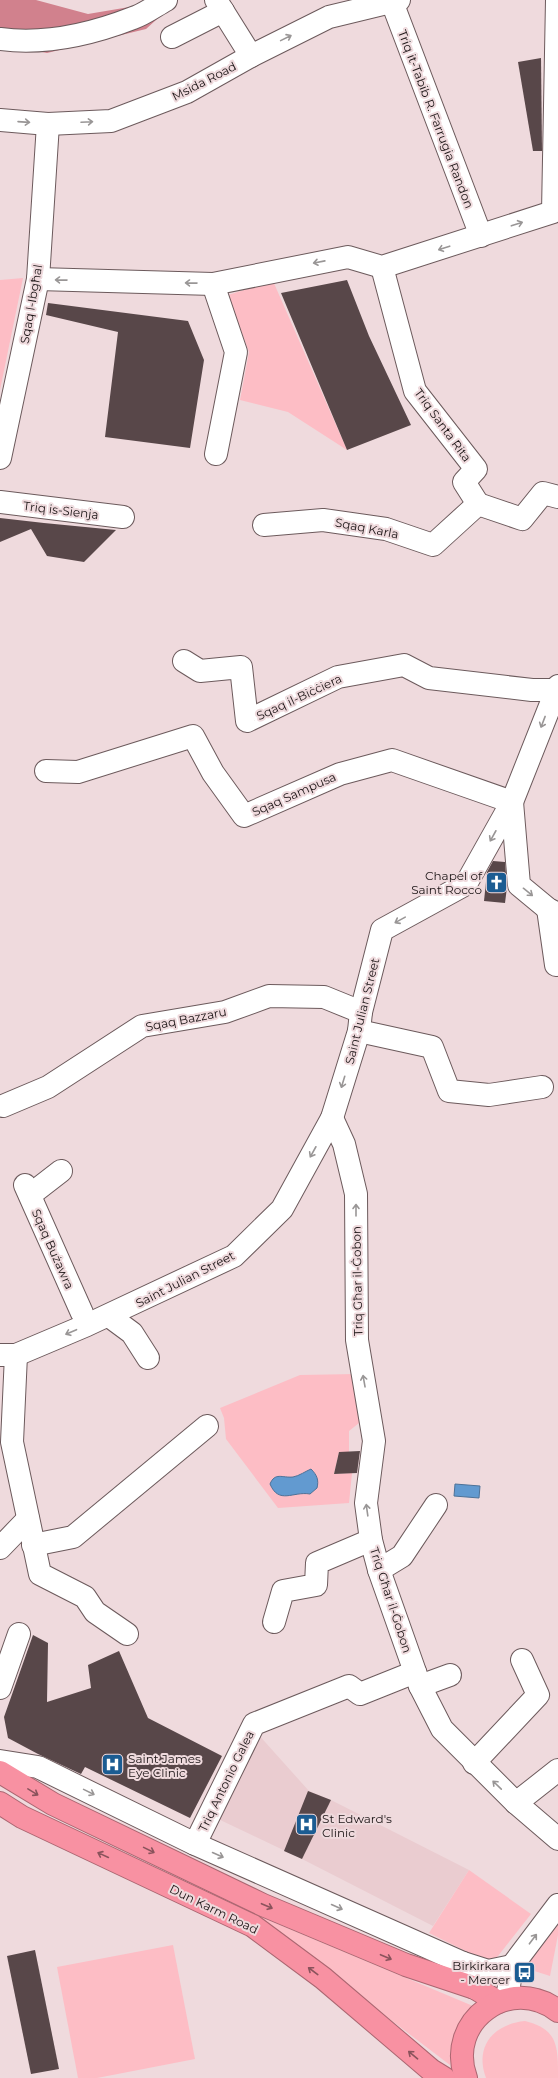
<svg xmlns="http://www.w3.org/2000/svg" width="558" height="2078" font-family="Montserrat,sans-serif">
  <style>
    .built { fill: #eaccd0 }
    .green { fill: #fdbdc5 }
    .forest { fill: #d1818d }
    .water { fill: #629ad0; stroke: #4d7298 }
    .building { fill: #584749 }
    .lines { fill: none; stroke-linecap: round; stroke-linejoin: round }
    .minor-casing { stroke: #6c5a5c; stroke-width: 24 }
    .highway-casing { stroke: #ab6671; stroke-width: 24 }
    .minor { stroke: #fff; stroke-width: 22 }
    .highway { stroke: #f891a2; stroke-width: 22 }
    .oneway { stroke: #999696 }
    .oneway2 { stroke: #8a535c }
    .labels { text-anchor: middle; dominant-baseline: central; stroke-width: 4; stroke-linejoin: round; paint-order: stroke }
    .street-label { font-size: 12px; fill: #1c1516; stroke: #efdadd }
    .poi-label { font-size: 12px; fill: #1c1516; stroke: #efdadd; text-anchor: end }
  </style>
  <rect width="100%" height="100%" fill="#efdadd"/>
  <path class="built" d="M 257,1733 L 309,1791 L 331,1800 L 469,1870 L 433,1926 L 302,1859 L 216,1818 Z"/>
  <g class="green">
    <path d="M 23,278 L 0,390 L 0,280 Z"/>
    <path d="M 273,281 L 347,450 L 288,412 L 240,400 L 249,352 L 228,295 Z"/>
    <path d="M 356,1374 L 364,1419 L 349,1431 L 349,1452 L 339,1452 L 334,1474 L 352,1473 L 349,1503 L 278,1508 L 226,1439 L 224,1418 L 220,1408 L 300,1375 Z"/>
    <path d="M 469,1870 L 531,1914 L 498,1956 L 488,1962 L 429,1933 Z"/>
    <path d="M 249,1912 L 473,2006 L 455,2032 L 450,2065 Z"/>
    <path d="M 558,1918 L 558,1935 L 550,1976 L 525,1968 L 542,1938 Z"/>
    <path d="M 173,1945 L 195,2059 L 97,2078 L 78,2078 L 57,1967 Z"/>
    <path d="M 525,2021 C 558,2029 558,2046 558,2078 L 486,2078 C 474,2046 494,2024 525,2021 Z"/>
  </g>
  <path class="forest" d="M 0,0 L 36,0 L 88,14 L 159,2 L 166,11 L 146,29 L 47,53 L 0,44 Z"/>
  <g class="water">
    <path d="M 311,1469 C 317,1475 319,1480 317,1488 L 310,1494 C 293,1491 279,1505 270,1484 C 275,1472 282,1478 293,1477 C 299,1476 306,1471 311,1469 Z"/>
    <path d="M 455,1484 L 480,1486 L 479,1498 L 454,1496 Z"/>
  </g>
  <g class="building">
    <path d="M 541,58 L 542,151 L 533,151 L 518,62 Z"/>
    <path d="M 347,280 L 369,336 L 411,425 L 347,450 L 281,293 Z"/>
    <path d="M 48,303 L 188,321 L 204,360 L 190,448 L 105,437 L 118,332 L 46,315 Z"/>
    <path d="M 0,518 L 44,523 L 116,530 L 84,562 L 47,556 L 31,529 L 0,542 Z"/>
    <path d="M 493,861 L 505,862 L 507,887 L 505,903 L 484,901 L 487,872 Z"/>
    <path d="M 360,1451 L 357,1473 L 334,1474 L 339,1452 Z"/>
    <path d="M 33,1635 L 48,1643 L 47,1702 L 91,1688 L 88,1665 L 119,1651 L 148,1718 L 222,1756 L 190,1818 L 85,1767 L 81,1774 L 38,1754 L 8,1738 L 4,1717 Z"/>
    <path d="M 308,1791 L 331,1800 L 302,1859 L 284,1851 Z"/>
    <path d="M 35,1950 L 59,2069 L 31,2074 L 7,1956 Z"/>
  </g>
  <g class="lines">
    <defs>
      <g id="minor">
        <path d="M 216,0 L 251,56"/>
        <path d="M 392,2 L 481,236"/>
        <path d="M 172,37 L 223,11"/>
        <path d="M 0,39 C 45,45 92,34 133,18 C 145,14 155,6 166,0"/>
        <path d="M 0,120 L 48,124 L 111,121 L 187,92 L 251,56 L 329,17 L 399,0"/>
        <path d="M 382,267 L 415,391 L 476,469 L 464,482 L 478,504"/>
        <path d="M 38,279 L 213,284 L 348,257 L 382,267 L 553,212 L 557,0"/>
        <path d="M 213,284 L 236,352 L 216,454"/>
        <path d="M 0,458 L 38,279 L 48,124"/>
        <path d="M 0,502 L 123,517"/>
        <path d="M 264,525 L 323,520 L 386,529 L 433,545 L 478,504 L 522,519 L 543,493 L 558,497"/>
        <path d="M 184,661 L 200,671 L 241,667 L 247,721 L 338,677 L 404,665 L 429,678 L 532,690 L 556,690"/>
        <path d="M 46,771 L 78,772 L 193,736 L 213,773 L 244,816 L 340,774 L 392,760 L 512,802"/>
        <path d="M 512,802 L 519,885 L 548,909 L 558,914"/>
        <path d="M 548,909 L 556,965"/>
        <path d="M 359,1031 L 432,1047 L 449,1091 L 489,1095 L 542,1087"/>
        <path d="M 3,1106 L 48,1087 L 142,1026 L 225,1012 L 269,996 L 324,997 L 361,1012"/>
        <path d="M 332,1118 L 344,1144 L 356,1194 L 357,1340 L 374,1441 L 366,1503 L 371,1540 L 379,1570 L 420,1686 L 442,1729 L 516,1803 L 558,1839"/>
        <path d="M 25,1185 L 82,1313"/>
        <path d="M 30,1195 L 61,1171"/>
        <path d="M 109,1316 L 132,1333 L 148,1358"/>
        <path d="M 0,1355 L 16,1355 L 87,1325 L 234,1256 L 282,1209 L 332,1118 L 359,1031 L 361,1012 L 382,930 L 466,884 L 512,802 L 558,686"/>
        <path d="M 16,1355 L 12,1442 L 40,1574 L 85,1597 L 95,1612 L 127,1634"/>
        <path d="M 33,1545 L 73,1537 L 207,1426"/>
        <path d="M 0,1548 L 28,1519"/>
        <path d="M 379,1570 L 402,1556 L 436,1505"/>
        <path d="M 274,1622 L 283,1591 L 316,1585 L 317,1563 L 371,1540"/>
        <path d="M 420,1686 L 450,1675"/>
        <path d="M 0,1688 L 19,1634"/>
        <path d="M 0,1761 L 38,1767 L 195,1844 L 463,1963 L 475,1988"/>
        <path d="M 474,1763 L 538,1695 L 522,1660"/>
        <path d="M 516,1803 L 558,1770"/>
        <path d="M 195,1844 L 254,1724 L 349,1686 L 360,1694 L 415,1672"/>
        <path d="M 463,1963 L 488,1971 L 512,1966"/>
        <path d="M 507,1999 L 512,1966 L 558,1905"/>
      </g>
      <g id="highway">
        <path d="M 0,1772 L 53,1804 L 263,1905 L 406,1965 L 475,1988 L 498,2002"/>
        <path d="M 0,1803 L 22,1817 L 253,1926 L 323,1978 L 431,2070 L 444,2078"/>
        <path d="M 466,2078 C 445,2021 510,1974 558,2011"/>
      </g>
    </defs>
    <use href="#minor" class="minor-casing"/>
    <use href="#highway" class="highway-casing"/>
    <use href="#minor" class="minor"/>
    <use href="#highway" class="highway"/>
  </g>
  <defs><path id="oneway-shaft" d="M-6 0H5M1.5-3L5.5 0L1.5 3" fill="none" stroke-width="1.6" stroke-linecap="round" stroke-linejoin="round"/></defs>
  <g class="oneway">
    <use href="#oneway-shaft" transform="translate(286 38) rotate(-26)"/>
    <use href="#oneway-shaft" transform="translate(24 122) rotate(4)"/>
    <use href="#oneway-shaft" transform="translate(87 122) rotate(-3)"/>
    <use href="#oneway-shaft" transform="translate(517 224) rotate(-18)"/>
    <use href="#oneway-shaft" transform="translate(444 248) rotate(162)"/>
    <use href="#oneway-shaft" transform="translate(319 262) rotate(169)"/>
    <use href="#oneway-shaft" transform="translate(61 280) rotate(-179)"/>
    <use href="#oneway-shaft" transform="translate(191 283) rotate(-179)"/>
    <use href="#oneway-shaft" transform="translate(543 722) rotate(111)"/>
    <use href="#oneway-shaft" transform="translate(493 836) rotate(119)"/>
    <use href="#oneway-shaft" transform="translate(528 892) rotate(39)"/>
    <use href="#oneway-shaft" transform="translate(400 920) rotate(151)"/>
    <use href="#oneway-shaft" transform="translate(343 1082) rotate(107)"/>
    <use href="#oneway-shaft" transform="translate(313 1152) rotate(119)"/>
    <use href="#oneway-shaft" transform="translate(356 1210) rotate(-90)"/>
    <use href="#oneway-shaft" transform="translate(71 1332) rotate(157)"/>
    <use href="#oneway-shaft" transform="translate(364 1381) rotate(-100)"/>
    <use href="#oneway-shaft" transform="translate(367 1510) rotate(-98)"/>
    <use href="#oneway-shaft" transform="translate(497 1785) rotate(-136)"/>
    <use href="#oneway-shaft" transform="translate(89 1792) rotate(26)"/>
    <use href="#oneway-shaft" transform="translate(218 1855) rotate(24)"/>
    <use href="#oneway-shaft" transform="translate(337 1907) rotate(24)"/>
    <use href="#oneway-shaft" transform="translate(533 1939) rotate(-53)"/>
  </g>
  <g class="oneway2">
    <use href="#oneway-shaft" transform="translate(33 1792) rotate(31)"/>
    <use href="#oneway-shaft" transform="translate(149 1850) rotate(26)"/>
    <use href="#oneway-shaft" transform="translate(103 1855) rotate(-155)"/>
    <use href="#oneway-shaft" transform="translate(267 1906) rotate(23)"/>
    <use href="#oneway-shaft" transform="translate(386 1957) rotate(23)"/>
    <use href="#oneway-shaft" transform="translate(313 1971) rotate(-143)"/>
    <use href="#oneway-shaft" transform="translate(413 2055) rotate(-140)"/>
  </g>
  <defs>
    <symbol id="church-square" viewBox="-11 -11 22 22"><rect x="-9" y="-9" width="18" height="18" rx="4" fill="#1b5c92" stroke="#efdadd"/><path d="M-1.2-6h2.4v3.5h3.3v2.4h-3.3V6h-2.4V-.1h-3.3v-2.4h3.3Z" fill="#fff"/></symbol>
    <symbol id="hospital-square" viewBox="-11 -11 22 22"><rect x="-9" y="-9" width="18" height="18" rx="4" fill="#1b5c92" stroke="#efdadd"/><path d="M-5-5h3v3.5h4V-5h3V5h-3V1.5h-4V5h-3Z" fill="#fff"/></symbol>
    <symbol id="bus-square" viewBox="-11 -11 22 22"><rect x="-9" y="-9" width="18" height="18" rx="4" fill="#1b5c92" stroke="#efdadd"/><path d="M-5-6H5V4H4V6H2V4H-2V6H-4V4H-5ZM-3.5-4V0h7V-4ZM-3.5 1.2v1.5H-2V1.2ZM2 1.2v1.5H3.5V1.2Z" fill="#fff"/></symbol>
  </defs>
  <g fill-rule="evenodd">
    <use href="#church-square" x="484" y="870" width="25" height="25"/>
    <use href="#hospital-square" x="100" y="1752" width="25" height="25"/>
    <use href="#hospital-square" x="294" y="1812" width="25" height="25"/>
    <use href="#bus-square" x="512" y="1960" width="25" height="25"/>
  </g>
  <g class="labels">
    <g class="street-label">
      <text transform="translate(204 81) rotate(-27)">Msida Road</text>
      <text transform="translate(436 119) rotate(69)">Triq it-Tabib R. Farrugia Randon</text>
      <text transform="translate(31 304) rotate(-80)">Sqaq l-Ibgħal</text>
      <text transform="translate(443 425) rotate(54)">Triq Santa Rita</text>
      <text transform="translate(61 510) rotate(7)">Triq is-Sienja</text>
      <text transform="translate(367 528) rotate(11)">Sqaq Karla</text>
      <text transform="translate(299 697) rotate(-25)">Sqaq il-Biċċiera</text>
      <text transform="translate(294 794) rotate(-24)">Sqaq Sampusa</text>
      <text transform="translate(362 1011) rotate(-76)">Saint Julian Street</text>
      <text transform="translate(186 1019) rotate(-11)">Sqaq Bazzaru</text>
      <text transform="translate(53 1249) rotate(66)">Sqaq Bużawra</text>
      <text transform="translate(185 1279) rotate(-27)">Saint Julian Street</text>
      <text transform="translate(357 1281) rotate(-91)">Triq Għar il-Ġobon</text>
      <text transform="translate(391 1600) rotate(72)">Triq Għar il-Ġobon</text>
      <text transform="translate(226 1781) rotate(-64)">Triq Antonio Galea</text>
      <text transform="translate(214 1909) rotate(26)">Dun Karm Road</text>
    </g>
    <g class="poi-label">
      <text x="482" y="875">Chapel of<tspan x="482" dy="14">Saint Rocco</tspan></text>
      <text x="128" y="1758" text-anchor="start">Saint James<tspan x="128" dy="14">Eye Clinic</tspan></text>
      <text x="322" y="1818" text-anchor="start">St Edward's<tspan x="322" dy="14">Clinic</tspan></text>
      <text x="510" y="1965">Birkirkara<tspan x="510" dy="14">- Mercer</tspan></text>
    </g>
  </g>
</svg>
